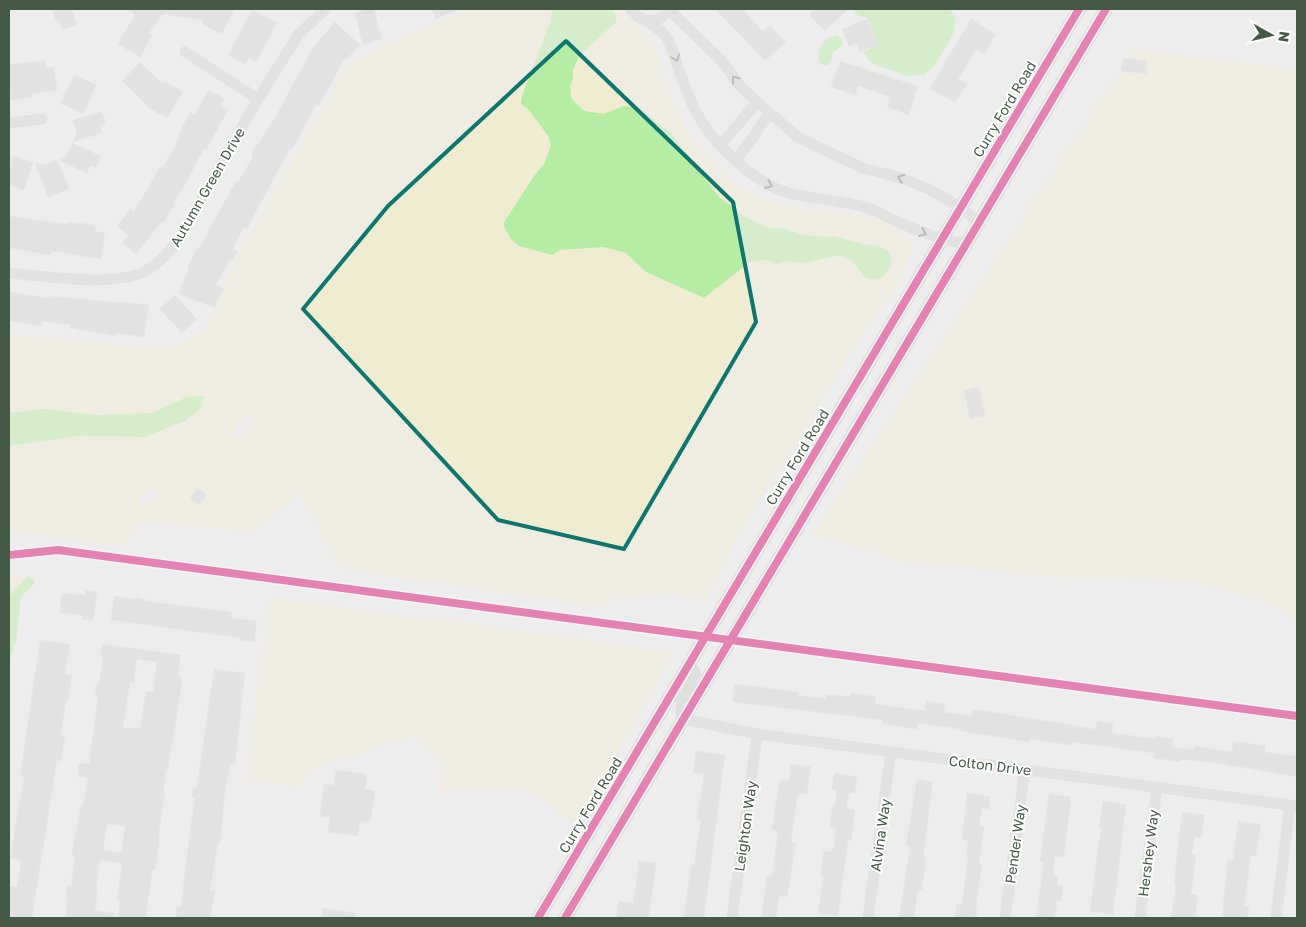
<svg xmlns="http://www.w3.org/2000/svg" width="1306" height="927" font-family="'Golos Text',sans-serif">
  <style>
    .green { fill: #efecd1 }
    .sand { fill: #f0e4ed }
    .water { fill: #b5eda4 }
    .building { fill: #d3d6d4; stroke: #dfe0e0; fill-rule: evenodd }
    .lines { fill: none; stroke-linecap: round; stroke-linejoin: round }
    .minor { stroke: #d0d6d1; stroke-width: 11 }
    .major { stroke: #c9d1c9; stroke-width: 14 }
    .cycleway-casing { stroke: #fff; stroke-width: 11 }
    .cycleway { stroke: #d6006c; stroke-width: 8 }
    .oneway { stroke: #758576 }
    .marked { fill: none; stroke: #0f766e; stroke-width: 4; stroke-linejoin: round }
    .labels { text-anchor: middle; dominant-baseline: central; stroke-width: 4; stroke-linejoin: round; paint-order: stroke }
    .street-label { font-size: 14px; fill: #445a45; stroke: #fff }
  </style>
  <rect width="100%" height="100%" fill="#eeedee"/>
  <g class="green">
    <path d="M 471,9 L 622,9 C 632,21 645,33 653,47 C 663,66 667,88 676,108 C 690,142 721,176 753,194 C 798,219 851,201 896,228 C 903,232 909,241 914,247 L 890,298 L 879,308 L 744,525 L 704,602 L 675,593 L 617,598 L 598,608 L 339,568 L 300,492 L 255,531 L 141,523 L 124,546 L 9,533 L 9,334 L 172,348 L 204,330 L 234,262 L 344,71 L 376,48 Z"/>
    <path d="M 1135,48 L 1297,70 L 1297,621 C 1255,592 1201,581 1150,578 C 1114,576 1077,578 1040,576 C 990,572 940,565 890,560 L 885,556 L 812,534 Z"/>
    <path d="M 21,575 L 28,576 L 9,596 L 9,576 Z"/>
    <path d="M 270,597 L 674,651 L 578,826 L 525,789 L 440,791 L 440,763 L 415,735 L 311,770 L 298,787 L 246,780 Z"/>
  </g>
  <g class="sand">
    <path d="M 247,417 L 251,420 L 250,425 L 245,429 L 243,434 L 238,438 L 233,433 C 234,427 242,419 247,417 Z"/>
    <path d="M 153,488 L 157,492 C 155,497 145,506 141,506 L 139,505 C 139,497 145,489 153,488 Z"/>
  </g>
  <g class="water">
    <path d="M 553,9 L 612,9 L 616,15 L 616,22 L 579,56 L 573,70 L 573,79 L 570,86 L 571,98 L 584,111 L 604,114 L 623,106 L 636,107 L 670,132 L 719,197 L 745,217 L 769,228 L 783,228 L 803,235 L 828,237 L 834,236 L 863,244 L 879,246 L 889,251 C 894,265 890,271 879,280 L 866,278 L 852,261 L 839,255 L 805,263 L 790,261 L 776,264 L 766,260 L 750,262 L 704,298 L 646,272 L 626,253 L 604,247 L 560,250 L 552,255 L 519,246 L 510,238 L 503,224 L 534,176 L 544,164 L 551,146 L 549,137 L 528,109 L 521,104 L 522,96 L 549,25 Z"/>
    <path d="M 853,9 L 938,9 L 951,11 L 956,20 L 953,35 L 934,67 L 924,75 L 907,76 L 871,63 L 863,52 L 877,45 L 867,18 L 858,16 Z"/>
    <path d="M 835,35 C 842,37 844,41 841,47 L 833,52 L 831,63 L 827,65 L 822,65 C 818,61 819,59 819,53 C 819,42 826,39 835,35 Z"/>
    <path d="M 204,396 L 201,408 L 185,421 L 144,437 L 79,436 L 9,446 L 9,413 L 43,409 L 98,415 L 152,413 L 187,397 Z"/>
    <path d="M 28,576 L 34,579 L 34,584 L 21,597 L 16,642 L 11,657 L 9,659 L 9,596 Z"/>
  </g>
  <g class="building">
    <path d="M 52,9 L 72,9 L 77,25 L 62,30 L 59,20 L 56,21 Z"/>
    <path d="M 128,9 L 234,9 L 222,34 L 202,24 L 204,20 L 163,14 L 149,33 L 152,34 L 140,57 L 118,44 L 135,14 Z"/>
    <path d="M 370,9 L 374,9 L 382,39 L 363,45 L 355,13 Z"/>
    <path d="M 432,9 L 460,9 L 436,19 Z"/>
    <path d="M 715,9 L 742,9 L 763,31 L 770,25 L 786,42 L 765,61 Z"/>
    <path d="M 815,9 L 848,9 L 825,31 L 809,15 Z"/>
    <path d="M 252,10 L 277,23 L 256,62 L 249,58 L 245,64 L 228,55 Z"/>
    <path d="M 867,19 L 877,45 L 860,52 L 857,43 L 849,46 L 842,29 Z"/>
    <path d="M 971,19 L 996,34 L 984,54 L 976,50 L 958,79 L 967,84 L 955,103 L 930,88 Z"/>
    <path d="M 335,22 L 360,45 L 346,60 L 344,59 L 319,106 L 316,104 L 292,150 L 290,148 L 247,229 L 243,227 L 233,249 L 238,251 L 233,261 L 230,259 L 216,285 L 223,288 L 215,308 L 179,294 L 189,267 L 188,266 L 197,248 L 199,248 L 236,181 L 238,182 L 253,157 L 251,155 L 257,144 L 258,145 L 276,116 L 314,46 Z"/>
    <path d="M 1123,58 L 1147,61 L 1146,74 L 1121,71 Z"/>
    <path d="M 45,60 L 46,68 L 54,67 L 57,90 L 31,94 L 32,97 L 11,100 L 9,85 L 9,65 Z"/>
    <path d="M 840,61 L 918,86 L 909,115 L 887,107 L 890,97 L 858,86 L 855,95 L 831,87 Z"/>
    <path d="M 140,62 L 163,84 L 165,81 L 183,92 L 167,118 L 149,108 L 122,81 Z"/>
    <path d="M 74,75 L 96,85 L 83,114 L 60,103 Z"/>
    <path d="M 208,90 L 224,98 L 220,106 L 228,110 L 206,150 L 204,148 L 186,183 L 173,204 L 175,205 L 164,222 L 162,221 L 136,254 L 122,243 L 128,235 L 117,226 L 131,209 L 134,212 L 160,167 L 163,168 L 180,136 L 178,135 L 190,112 L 195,115 Z"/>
    <path d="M 102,112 L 106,124 L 100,125 L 102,133 L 73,142 L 77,133 L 73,120 Z"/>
    <path d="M 72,143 L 101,156 L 96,168 L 90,166 L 87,173 L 58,160 L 66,156 Z"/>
    <path d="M 13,156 L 33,162 L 24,190 L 9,185 L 9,171 Z"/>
    <path d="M 57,160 L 69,189 L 48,197 L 35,163 L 43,165 Z"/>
    <path d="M 9,216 L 67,224 L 68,222 L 96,225 L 95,231 L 105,233 L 101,259 L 51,251 L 51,255 L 9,248 Z"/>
    <path d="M 9,292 L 48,298 L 49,296 L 149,305 L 144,337 L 116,333 L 115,336 L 105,334 L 70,328 L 71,325 L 41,321 L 41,326 L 9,321 Z"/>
    <path d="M 175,295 L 197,319 L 182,333 L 160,309 Z"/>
    <path d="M 979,387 L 985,416 L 970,419 L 964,390 Z"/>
    <path d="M 197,488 L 207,495 L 199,505 L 190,498 Z"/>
    <path d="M 86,590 L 97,592 L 93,621 L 82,619 L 82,615 L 60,613 L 61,593 L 85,595 Z"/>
    <path d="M 114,596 L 135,599 L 135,597 L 145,599 L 145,601 L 232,612 L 231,618 L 257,621 L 254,642 L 240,640 L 240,638 L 111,620 Z"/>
    <path d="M 40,640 L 70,644 L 65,674 L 72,675 L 68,702 L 66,701 L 61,736 L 65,736 L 61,761 L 57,760 L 32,918 L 9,918 L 9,886 L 17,887 L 21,860 L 10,858 L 24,777 L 20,776 Z"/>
    <path d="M 102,644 L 181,655 L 178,676 L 182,677 L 180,696 L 168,769 L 166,769 L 163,793 L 165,793 L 158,837 L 160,837 L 155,870 L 152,870 L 146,918 L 118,918 L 120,900 L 117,899 L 122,865 L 120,865 L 120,863 L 100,860 L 96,890 L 98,890 L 95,910 L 114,913 L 113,918 L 65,918 L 68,898 L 66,897 L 67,886 L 71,886 L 75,857 L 72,856 L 73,846 L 81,806 L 83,806 L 88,778 L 78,776 L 79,763 L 89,764 L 98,697 L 95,696 L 96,685 L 99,685 L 103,656 L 100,655 ZM 137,659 L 157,662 L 153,692 L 146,691 L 140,729 L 123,727 L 130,682 L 134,682 ZM 107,824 L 125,826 L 121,853 L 103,850 Z"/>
    <path d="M 214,669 L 245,673 L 235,765 L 230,764 L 225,792 L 220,843 L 218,843 L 210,891 L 215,891 L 210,918 L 176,918 L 177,906 L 181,907 L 189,839 L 195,798 L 192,797 L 193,788 L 196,788 L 199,772 Z"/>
    <path d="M 735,684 L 799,692 L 798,695 L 826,699 L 826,694 L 850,697 L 850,693 L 876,697 L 875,704 L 925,711 L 926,701 L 945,704 L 944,712 L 972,716 L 973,709 L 1096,729 L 1097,721 L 1113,723 L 1112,733 L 1155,739 L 1156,736 L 1173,739 L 1172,747 L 1193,750 L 1194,746 L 1232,752 L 1233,741 L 1266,746 L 1265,752 L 1297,756 L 1297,777 L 1224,764 L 1181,759 L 1181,762 L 1153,758 L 1154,753 L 1071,742 L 1070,745 L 1030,739 L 1029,742 L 961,731 L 961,729 L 918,723 L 917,729 L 882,724 L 882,720 L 732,702 Z"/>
    <path d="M 696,751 L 725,755 L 704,918 L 683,918 L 692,864 L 694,865 L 701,819 L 697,819 L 704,774 L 693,773 Z"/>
    <path d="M 791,764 L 811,767 L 807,794 L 798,793 L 791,842 L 796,843 L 787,897 L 779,896 L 776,918 L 761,918 L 767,876 L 772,876 L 778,831 L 772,830 L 776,799 L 777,799 L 780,780 L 789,781 Z"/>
    <path d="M 336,770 L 367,774 L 365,789 L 375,791 L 370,823 L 360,821 L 358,836 L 328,832 L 330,817 L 320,816 L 324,784 L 334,785 Z"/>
    <path d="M 834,773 L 857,777 L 855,793 L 849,792 L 846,809 L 855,810 L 851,841 L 848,840 L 838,916 L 818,913 L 823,876 L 820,876 L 824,851 L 831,852 L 831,849 L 834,849 L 836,828 L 830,827 L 832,807 L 835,807 L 837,790 L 832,789 Z"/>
    <path d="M 917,779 L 933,782 L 923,857 L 926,857 L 922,890 L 918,889 L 914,918 L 899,918 L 910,846 L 906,845 Z"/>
    <path d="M 967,793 L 990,797 L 989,809 L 982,808 L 979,826 L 984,826 L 979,864 L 982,865 L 976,907 L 977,907 L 976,918 L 955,918 L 957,904 L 962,905 L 968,856 L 966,856 L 968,840 L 962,839 Z"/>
    <path d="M 1049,794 L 1071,797 L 1064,857 L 1055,856 L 1053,875 L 1058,876 L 1057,885 L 1063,885 L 1061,901 L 1057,901 L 1055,918 L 1036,918 L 1044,863 L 1040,862 Z"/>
    <path d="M 1103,801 L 1126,805 L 1113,915 L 1090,911 L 1101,828 L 1099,827 Z"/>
    <path d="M 1182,812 L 1205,815 L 1201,838 L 1195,837 L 1192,854 L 1196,855 L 1191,894 L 1198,895 L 1195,918 L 1171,918 L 1176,885 L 1174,884 Z"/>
    <path d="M 1238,821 L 1261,824 L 1256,856 L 1251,855 L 1244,906 L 1249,907 L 1247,918 L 1222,918 L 1228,859 L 1233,860 Z"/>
    <path d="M 639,861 L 656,863 L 649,918 L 616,918 L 619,901 L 633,903 Z"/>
    <path d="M 322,908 L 355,913 L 355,918 L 321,918 Z"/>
  </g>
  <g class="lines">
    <g class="minor">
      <path d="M 631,9 C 641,24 659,25 669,9"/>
      <path d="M 668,9 L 722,61 L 738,84 L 757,102 L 799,138 L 863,168 L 901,178 L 931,190 L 960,207 L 979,223"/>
      <path d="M 647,21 L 661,31 L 668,39 C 677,62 684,88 695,110 C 711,142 755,184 789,193 C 816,200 844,200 871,209 C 880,212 889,218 898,222 C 922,233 941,240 966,244"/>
      <path d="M 185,52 L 258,99"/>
      <path d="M 9,123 L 42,119"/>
      <path d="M 721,145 L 757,102"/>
      <path d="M 736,161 L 769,114"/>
      <path d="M 9,273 C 46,276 118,289 149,269 C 162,261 170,250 179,239 L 258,99 L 298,35 L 325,9"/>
      <path d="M 683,719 L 757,734 L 1297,806"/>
      <path d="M 732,918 L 757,734"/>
      <path d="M 868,918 L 891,752"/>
      <path d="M 1005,918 L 1025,769"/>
      <path d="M 1140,918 L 1157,787"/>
      <path d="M 1276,918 L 1290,805"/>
    </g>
    <g class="major">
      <path d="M 683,719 C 681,698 684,690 694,672"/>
      <path d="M 538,918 L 1079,9"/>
      <path d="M 565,918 L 1106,9"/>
    </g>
    <defs>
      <g id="cycleway">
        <path d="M 9,555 L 58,550 L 1297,716"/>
        <path d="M 538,918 L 1079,9"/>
        <path d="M 565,918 L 1106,9"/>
      </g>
    </defs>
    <use href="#cycleway" class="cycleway-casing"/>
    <use href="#cycleway" class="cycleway"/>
  </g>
  <defs><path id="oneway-chevron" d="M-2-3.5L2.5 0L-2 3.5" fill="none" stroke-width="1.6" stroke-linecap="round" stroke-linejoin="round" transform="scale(1.25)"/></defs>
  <g class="oneway">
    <use href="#oneway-chevron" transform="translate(676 58) rotate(69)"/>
    <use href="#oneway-chevron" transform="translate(735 79) rotate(-127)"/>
    <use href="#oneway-chevron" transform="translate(901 178) rotate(-161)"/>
    <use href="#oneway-chevron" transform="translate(769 185) rotate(24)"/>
    <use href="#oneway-chevron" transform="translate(923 233) rotate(23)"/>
  </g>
  <path d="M0 0H1306V927H0ZM 566,41 L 733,202 L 756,322 L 624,549 L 498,520 L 303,309 L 388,206 Z" fill="#eeedee" fill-opacity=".55" fill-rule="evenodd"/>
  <path class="marked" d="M 566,41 L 733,202 L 756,322 L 624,549 L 498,520 L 303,309 L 388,206 Z"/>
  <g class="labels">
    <g class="street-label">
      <text transform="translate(1004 109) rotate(-59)">Curry Ford Road</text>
      <text transform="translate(207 187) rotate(-60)">Autumn Green Drive</text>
      <text transform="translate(797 457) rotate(-59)">Curry Ford Road</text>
      <text transform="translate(990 765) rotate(7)">Colton Drive</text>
      <text transform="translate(590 805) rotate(-59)">Curry Ford Road</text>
      <text transform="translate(745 826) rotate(-82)">Leighton Way</text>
      <text transform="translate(880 835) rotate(-82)">Alvina Way</text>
      <text transform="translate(1015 844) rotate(-82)">Pender Way</text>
      <text transform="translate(1148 853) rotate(-83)">Hershey Way</text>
    </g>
  </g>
  <rect width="1306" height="927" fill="none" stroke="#445a45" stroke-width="20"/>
  <g transform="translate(1271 35) rotate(98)" stroke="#ffffff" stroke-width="4" paint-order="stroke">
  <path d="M0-4L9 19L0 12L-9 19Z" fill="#445a45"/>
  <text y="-8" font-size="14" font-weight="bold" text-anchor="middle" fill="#445a45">N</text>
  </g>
</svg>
